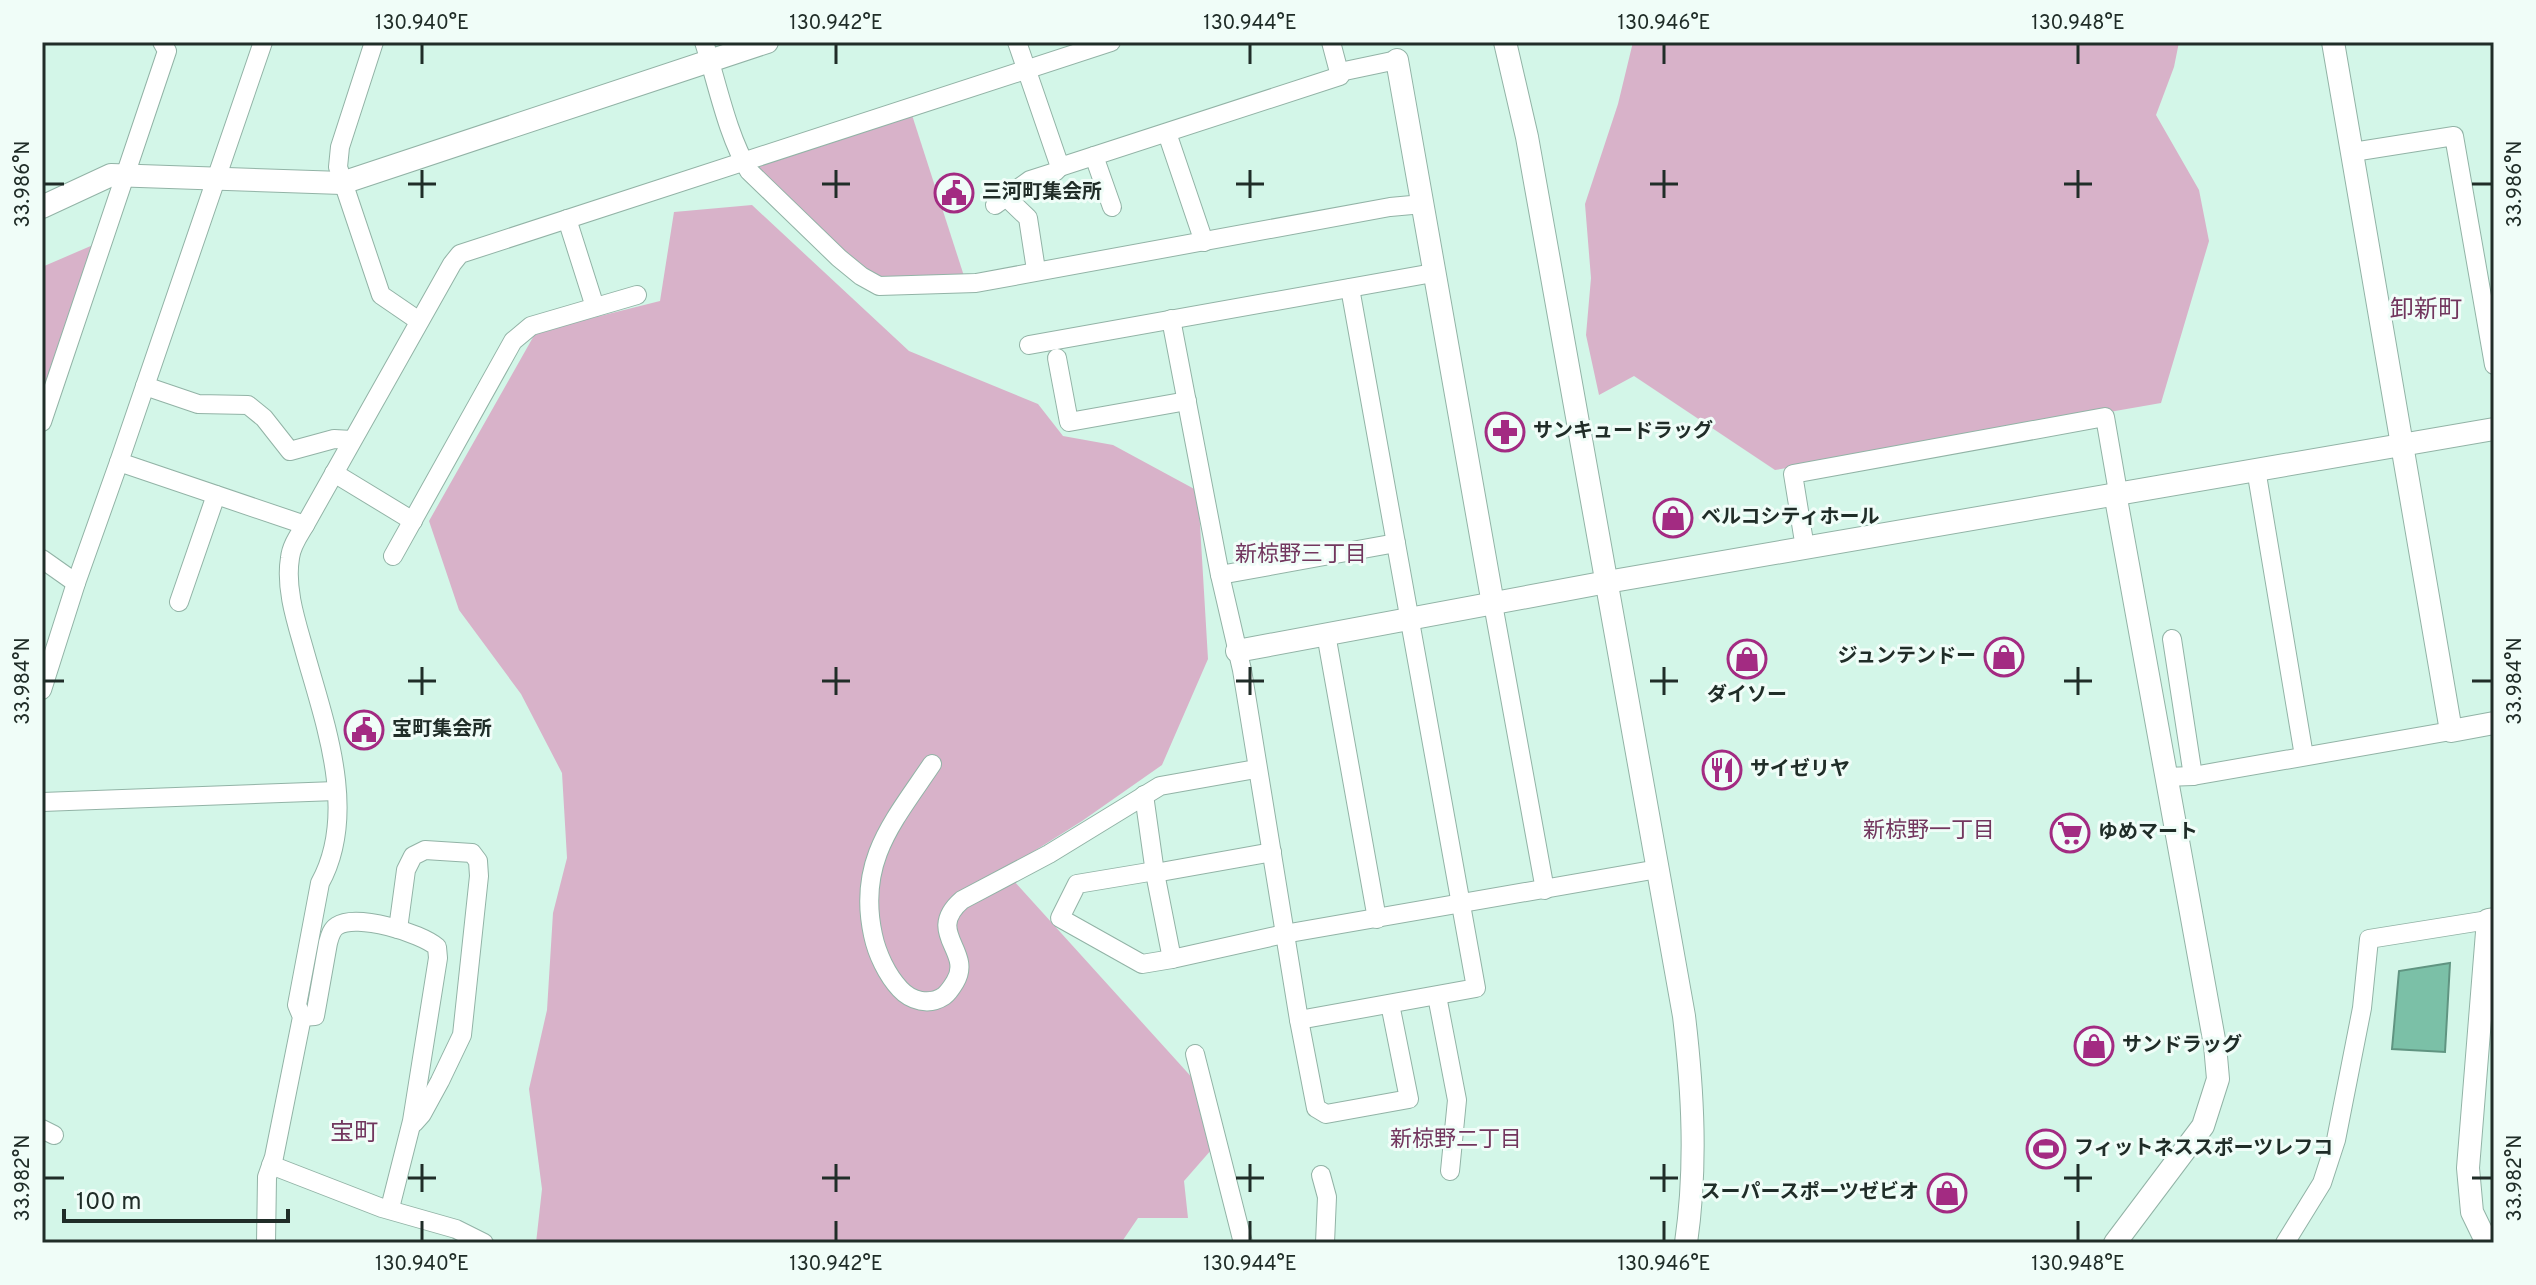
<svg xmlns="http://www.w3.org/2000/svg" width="2536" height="1285" font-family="Overpass,'Noto Sans JP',sans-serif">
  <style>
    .green { fill: #d8b2c9 }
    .water { fill: #7bc0a7; stroke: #609481; stroke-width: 2 }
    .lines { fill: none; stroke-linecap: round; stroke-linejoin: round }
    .minor-casing { stroke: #92b3a6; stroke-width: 20 }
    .tertiary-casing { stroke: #92b3a6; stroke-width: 24 }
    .minor { stroke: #fff; stroke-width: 18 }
    .tertiary { stroke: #fff; stroke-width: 22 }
    .ticks { fill: none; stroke: #202d28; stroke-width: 3 }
    .labels { text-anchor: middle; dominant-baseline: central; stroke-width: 6; stroke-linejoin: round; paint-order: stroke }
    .poi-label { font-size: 20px; font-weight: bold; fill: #202d28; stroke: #f0fdf8; text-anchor: start }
    .neighbourhood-label { font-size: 22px; fill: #72365e; stroke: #f0fdf8 }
    .quarter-label { font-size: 24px; fill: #72365e; stroke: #f0fdf8 }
    .neatline { fill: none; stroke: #202d28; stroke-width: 3 }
    .ticks-label { font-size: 20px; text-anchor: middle; fill: #202d28 }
  </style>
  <rect width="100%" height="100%" fill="#d3f6e8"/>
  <g class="green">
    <path d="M 1633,42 L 2179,42 L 2174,67 L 2156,115 L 2199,190 L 2209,241 L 2161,403 L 1775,470 L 1634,376 L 1599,395 L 1586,335 L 1591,278 L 1585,204 L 1618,104 Z"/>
    <path d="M 912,115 L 964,276 L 884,277 L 863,272 L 756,167 Z"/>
    <path d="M 752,205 L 909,351 L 1038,404 L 1063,436 L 1113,445 L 1198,491 L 1208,659 L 1162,765 L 1082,821 L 1004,870 L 1196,1082 L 1212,1149 L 1184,1181 L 1188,1218 L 1138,1218 L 1121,1243 L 536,1243 L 542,1189 L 529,1089 L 547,1010 L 553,913 L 567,858 L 562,773 L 521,694 L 459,610 L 429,521 L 536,332 L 660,301 L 674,212 Z"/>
    <path d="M 93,245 L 42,397 L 42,267 Z"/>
  </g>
  <path class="water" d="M 2450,963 L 2445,1052 L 2392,1049 L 2399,971 Z"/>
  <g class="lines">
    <defs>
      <g id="minor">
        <path d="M 374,42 L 340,147 L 338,167 L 381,295 L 419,321"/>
        <path d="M 704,42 C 717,82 727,135 749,171 L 839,258 L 861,276 L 879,286 L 976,283 L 1390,207 L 1423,204"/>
        <path d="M 1017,42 L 1060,167 L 1340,76 L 1331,42"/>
        <path d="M 1340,72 L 1397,60"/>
        <path d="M 1167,133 L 1204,242"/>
        <path d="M 2353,152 L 2454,136 L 2494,365"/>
        <path d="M 1094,156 L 1112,207"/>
        <path d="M 1006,197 L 1028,218 L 1036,270"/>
        <path d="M 995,205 L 1030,180 L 1055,172 L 1060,167"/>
        <path d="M 567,219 L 595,307"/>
        <path d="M 1171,319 L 1220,575 L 1242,670 L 1299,1020 L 1476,988 L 1350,288"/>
        <path d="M 1029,345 L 1433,273"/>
        <path d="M 1057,358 L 1069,422 L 1187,401"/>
        <path d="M 145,386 L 198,404 L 248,405 L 264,418 L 290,451 L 334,439 L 352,440"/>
        <path d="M 42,422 L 167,51 L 162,42"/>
        <path d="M 119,462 L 305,525"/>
        <path d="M 2256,469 L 2304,756"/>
        <path d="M 334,473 L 413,521"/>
        <path d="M 1805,548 L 1793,474 L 2105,417 L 2118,492"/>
        <path d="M 393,556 L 513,341 L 531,326 L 637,295"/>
        <path d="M 42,559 L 76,583"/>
        <path d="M 1220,575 L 1396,543"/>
        <path d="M 179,602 L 216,495"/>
        <path d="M 1493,604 L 1545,890"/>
        <path d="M 1326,634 L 1377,919"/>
        <path d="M 2172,639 L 2193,776"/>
        <path d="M 42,690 L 76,583 L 119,462 L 263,42"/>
        <path d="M 932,764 C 893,822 857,861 873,935 C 877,954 887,975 900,989 C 911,1001 929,1006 944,996 C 949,992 952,987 955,982 C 974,951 924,933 962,900 L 1049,854 L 1160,786 L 1256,769"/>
        <path d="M 2165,777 L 2193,776 L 2451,731"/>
        <path d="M 1144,795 L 1155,873 L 1172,959 L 1284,934 L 1658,869"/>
        <path d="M 42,802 L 336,791"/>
        <path d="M 1155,871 L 1077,884 L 1060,918 L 1142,964 L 1172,959"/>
        <path d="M 1155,873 L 1272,852"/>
        <path d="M 398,929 L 406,870 L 413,856 L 425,850 L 472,853 L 478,861 L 479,876 L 462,1035 L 440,1081 L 422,1114 L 414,1123"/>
        <path d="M 1437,996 L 1457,1100 L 1450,1171"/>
        <path d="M 302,1017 L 315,1016 L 328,943 C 330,936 331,930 337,926 C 356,913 421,933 437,947 L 438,958 L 412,1121 L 390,1208"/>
        <path d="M 1299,1020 L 1316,1108 L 1326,1114 L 1409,1099 L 1390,1004"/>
        <path d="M 1195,1054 L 1243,1243"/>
        <path d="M 42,1129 L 54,1135"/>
        <path d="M 271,1165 L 382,1208 L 456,1229 L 484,1243"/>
        <path d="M 1321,1175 L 1327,1197 L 1325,1243"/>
        <path d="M 266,1243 L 267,1177 L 274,1157 L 302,1017 L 297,1005 L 320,883 C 359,812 324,721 304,649 C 296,621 285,588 290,558 C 291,546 299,535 305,525 L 452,264 L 460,254 L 1111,42"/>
        <path d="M 2285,1243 L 2322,1183 L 2336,1140 L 2362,1008 L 2369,939 L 2488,920"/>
      </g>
      <g id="tertiary">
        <path d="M 1505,42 L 1527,137 L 1684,1016 C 1693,1092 1697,1167 1686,1243"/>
        <path d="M 2333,42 L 2451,731 L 2494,723"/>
        <path d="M 1397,60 L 1493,604"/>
        <path d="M 42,207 L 111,175 L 342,183 L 767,42"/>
        <path d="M 1237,651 L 1607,582 L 2494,429"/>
        <path d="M 2115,1243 L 2203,1126 L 2218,1079 L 2215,1045 L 2115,493"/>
        <path d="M 2487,1243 L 2472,1212 L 2468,1168 L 2488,920 L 2494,919"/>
      </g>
    </defs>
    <use href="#minor" class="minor-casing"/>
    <use href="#tertiary" class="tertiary-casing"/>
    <use href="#minor" class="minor"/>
    <use href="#tertiary" class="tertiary"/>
  </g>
  <path class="ticks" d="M 422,44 L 422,64M 836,44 L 836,64M 1250,44 L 1250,64M 1664,44 L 1664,64M 2078,44 L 2078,64M 422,170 L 422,198M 836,170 L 836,198M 1250,170 L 1250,198M 1664,170 L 1664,198M 2078,170 L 2078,198M 44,184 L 64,184M 408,184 L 436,184M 822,184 L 850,184M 1236,184 L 1264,184M 1650,184 L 1678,184M 2064,184 L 2092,184M 2472,184 L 2492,184M 422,667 L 422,695M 836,667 L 836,695M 1250,667 L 1250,695M 1664,667 L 1664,695M 2078,667 L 2078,695M 44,681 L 64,681M 408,681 L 436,681M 822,681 L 850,681M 1236,681 L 1264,681M 1650,681 L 1678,681M 2064,681 L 2092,681M 2472,681 L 2492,681M 422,1164 L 422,1192M 836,1164 L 836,1192M 1250,1164 L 1250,1192M 1664,1164 L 1664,1192M 2078,1164 L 2078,1192M 44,1178 L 64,1178M 408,1178 L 436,1178M 822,1178 L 850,1178M 1236,1178 L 1264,1178M 1650,1178 L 1678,1178M 2064,1178 L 2092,1178M 2472,1178 L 2492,1178M 422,1221 L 422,1241M 836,1221 L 836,1241M 1250,1221 L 1250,1241M 1664,1221 L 1664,1241M 2078,1221 L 2078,1241"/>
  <defs>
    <symbol id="civic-ring" viewBox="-11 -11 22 22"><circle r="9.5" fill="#f0fdf8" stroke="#a32b82" stroke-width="1.5"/><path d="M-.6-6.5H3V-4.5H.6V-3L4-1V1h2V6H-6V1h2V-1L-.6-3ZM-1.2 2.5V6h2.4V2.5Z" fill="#a32b82"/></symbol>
    <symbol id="pharmacy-ring" viewBox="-11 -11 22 22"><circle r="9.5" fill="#f0fdf8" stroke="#a32b82" stroke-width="1.5"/><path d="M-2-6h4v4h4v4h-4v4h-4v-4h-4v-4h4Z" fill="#a32b82"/></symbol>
    <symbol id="shop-ring" viewBox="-11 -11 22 22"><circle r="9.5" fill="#f0fdf8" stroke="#a32b82" stroke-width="1.5"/><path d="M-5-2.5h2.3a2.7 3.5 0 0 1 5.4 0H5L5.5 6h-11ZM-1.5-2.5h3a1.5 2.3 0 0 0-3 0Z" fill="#a32b82"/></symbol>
    <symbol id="restaurant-ring" viewBox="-11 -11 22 22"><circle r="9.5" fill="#f0fdf8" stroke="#a32b82" stroke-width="1.5"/><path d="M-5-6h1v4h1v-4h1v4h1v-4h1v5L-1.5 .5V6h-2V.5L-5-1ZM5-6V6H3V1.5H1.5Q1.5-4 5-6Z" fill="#a32b82"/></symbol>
    <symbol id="supermarket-ring" viewBox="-11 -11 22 22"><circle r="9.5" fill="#f0fdf8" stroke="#a32b82" stroke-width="1.5"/><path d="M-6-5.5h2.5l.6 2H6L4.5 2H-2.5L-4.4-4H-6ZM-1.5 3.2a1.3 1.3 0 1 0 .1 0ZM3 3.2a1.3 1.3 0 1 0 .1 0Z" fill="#a32b82"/></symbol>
    <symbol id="stadium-ring" viewBox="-11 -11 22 22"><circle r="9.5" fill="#f0fdf8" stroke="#a32b82" stroke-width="1.5"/><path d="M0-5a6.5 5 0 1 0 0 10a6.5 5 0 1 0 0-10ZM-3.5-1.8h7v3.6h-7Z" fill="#a32b82"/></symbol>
  </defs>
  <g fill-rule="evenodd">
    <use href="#civic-ring" x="932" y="171" width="44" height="44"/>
    <use href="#pharmacy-ring" x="1483" y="410" width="44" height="44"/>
    <use href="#shop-ring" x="1651" y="496" width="44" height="44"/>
    <use href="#shop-ring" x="1982" y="635" width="44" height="44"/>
    <use href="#shop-ring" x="1725" y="637" width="44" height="44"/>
    <use href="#civic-ring" x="342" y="708" width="44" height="44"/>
    <use href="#restaurant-ring" x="1700" y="748" width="44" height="44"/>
    <use href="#supermarket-ring" x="2048" y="811" width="44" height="44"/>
    <use href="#shop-ring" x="2072" y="1024" width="44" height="44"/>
    <use href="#stadium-ring" x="2024" y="1127" width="44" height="44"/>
    <use href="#shop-ring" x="1925" y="1171" width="44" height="44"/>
  </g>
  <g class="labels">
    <g class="poi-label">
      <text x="982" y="193">三河町集会所</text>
      <text x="1533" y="432">サンキュードラッグ</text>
      <text x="1701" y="518">ベルコシティホール</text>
      <text x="1976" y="657" text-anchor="end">ジュンテンドー</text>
      <text x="1747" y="696" text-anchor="middle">ダイソー</text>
      <text x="392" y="730">宝町集会所</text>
      <text x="1750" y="770">サイゼリヤ</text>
      <text x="2098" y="833">ゆめマート</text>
      <text x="2122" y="1046">サンドラッグ</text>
      <text x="2074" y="1149">フィットネススポーツレフコ</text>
      <text x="1919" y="1193" text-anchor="end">スーパースポーツゼビオ</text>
    </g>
    <g class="neighbourhood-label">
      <text x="1301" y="555">新椋野三丁目</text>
      <text x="1929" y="831">新椋野一丁目</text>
      <text x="1456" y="1140">新椋野二丁目</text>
    </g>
    <g class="quarter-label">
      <text x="2426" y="311">卸新町</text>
      <text x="354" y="1134">宝町</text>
    </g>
  </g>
  <rect width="2536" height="1285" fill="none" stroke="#f0fdf8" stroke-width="88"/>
  <path d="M64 1209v12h224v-12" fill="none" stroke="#202d28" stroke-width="4"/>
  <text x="76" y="1209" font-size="24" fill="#202d28" stroke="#f0fdf8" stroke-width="6" paint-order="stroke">100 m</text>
  <rect x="44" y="44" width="2448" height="1197" class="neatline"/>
  <g class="ticks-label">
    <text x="422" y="29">130.940°E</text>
    <text x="836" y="29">130.942°E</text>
    <text x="1250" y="29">130.944°E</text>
    <text x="1664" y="29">130.946°E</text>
    <text x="2078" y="29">130.948°E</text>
    <text transform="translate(22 184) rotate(-90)" y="7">33.986°N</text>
    <text transform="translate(2514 184) rotate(-90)" y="7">33.986°N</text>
    <text transform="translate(22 681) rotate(-90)" y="7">33.984°N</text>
    <text transform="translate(2514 681) rotate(-90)" y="7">33.984°N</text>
    <text transform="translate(22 1178) rotate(-90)" y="7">33.982°N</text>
    <text transform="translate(2514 1178) rotate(-90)" y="7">33.982°N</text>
    <text x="422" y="1270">130.940°E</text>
    <text x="836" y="1270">130.942°E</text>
    <text x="1250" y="1270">130.944°E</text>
    <text x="1664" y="1270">130.946°E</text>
    <text x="2078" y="1270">130.948°E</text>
  </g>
</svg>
